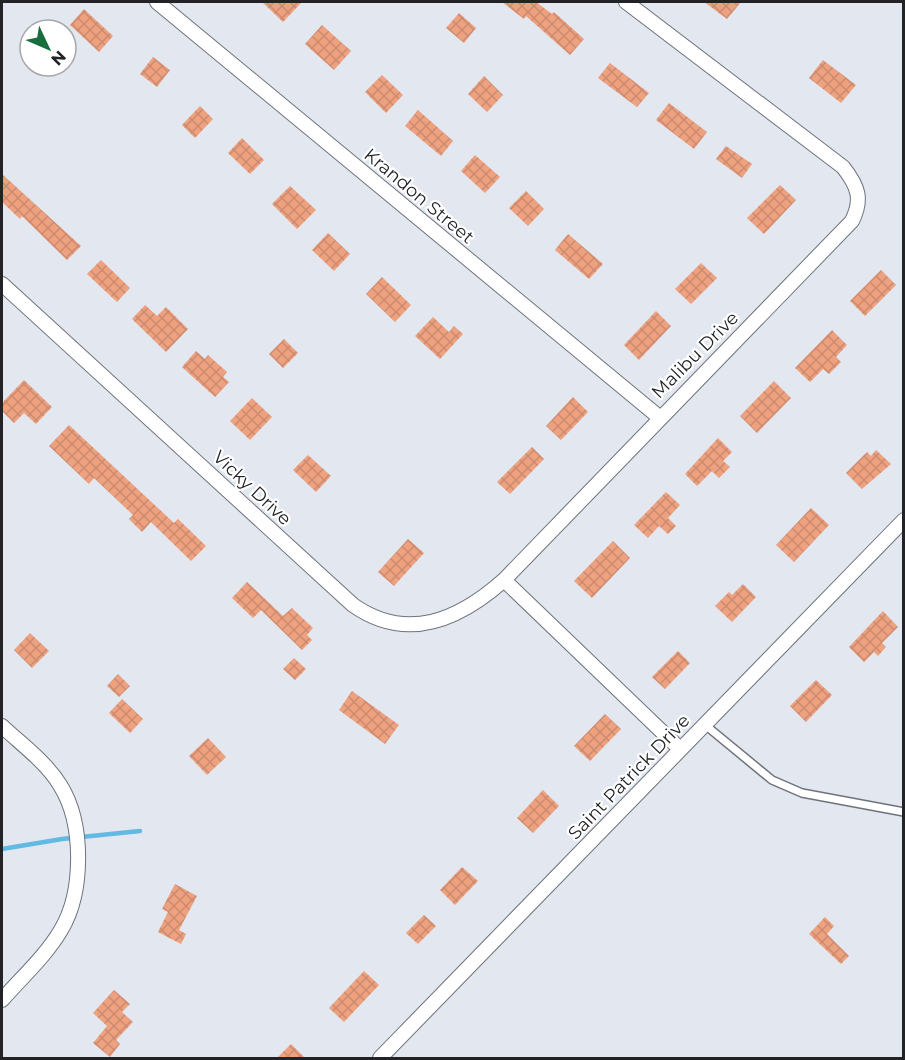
<svg xmlns="http://www.w3.org/2000/svg" width="905" height="1060" font-family="Montserrat,sans-serif">
  <style>
    .lines { fill: none; stroke-linecap: round; stroke-linejoin: round }
    .stream { stroke: #62b9e3; stroke-width: 4.5 }
    .building { fill: url(#building-cross-hatch) }
    .lane-casing { stroke: #6e737b; stroke-width: 10 }
    .street-casing { stroke: #6e737b; stroke-width: 16 }
    .lane { stroke: #fff; stroke-width: 7 }
    .street { stroke: #fff; stroke-width: 14 }
    .labels { text-anchor: middle; dominant-baseline: central; stroke-width: 4.5; stroke-linejoin: round; paint-order: stroke }
    .street-label { font-size: 18px; fill: #212326; stroke: #fff }
  </style>
  <defs>
    <pattern id="building-cross-hatch" width="8" height="8" patternUnits="userSpaceOnUse" patternTransform="scale(1.5)"><rect width="8" height="8" fill="#eea17f"/><path d="M0 0l8 8M0 8l8-8" fill="none" stroke="#cc8a6e"/></pattern>
  </defs>
  <rect width="100%" height="100%" fill="#e2e7f0"/>
  <g class="lines">
    <path class="stream" d="M 2,849 L 62,839 L 140,831"/>
  </g>
  <g class="building">
    <path d="M 262,2 L 302,2 L 283,22 Z"/>
    <path d="M 502,2 L 536,2 L 552,14 L 554,12 L 584,39 L 570,55 L 526,16 L 524,19 Z"/>
    <path d="M 704,2 L 741,2 L 727,19 Z"/>
    <path d="M 84,9 L 113,36 L 99,52 L 70,25 Z"/>
    <path d="M 459,13 L 476,28 L 464,43 L 446,28 Z"/>
    <path d="M 322,25 L 351,51 L 334,70 L 305,44 Z"/>
    <path d="M 153,57 L 170,70 L 157,87 L 140,74 Z"/>
    <path d="M 823,60 L 856,85 L 841,103 L 809,78 Z"/>
    <path d="M 610,63 L 649,93 L 637,107 L 598,78 Z"/>
    <path d="M 382,75 L 403,95 L 386,113 L 365,92 Z"/>
    <path d="M 484,76 L 503,95 L 487,112 L 468,94 Z"/>
    <path d="M 669,103 L 707,132 L 694,149 L 656,120 Z"/>
    <path d="M 200,106 L 213,119 L 195,138 L 182,125 Z"/>
    <path d="M 418,110 L 453,141 L 441,156 L 405,126 Z"/>
    <path d="M 242,138 L 264,160 L 250,174 L 228,153 Z"/>
    <path d="M 726,146 L 752,164 L 742,178 L 716,159 Z"/>
    <path d="M 475,155 L 500,177 L 485,193 L 461,171 Z"/>
    <path d="M 2,174 L 81,246 L 67,260 L 22,216 L 20,219 L 2,202 Z"/>
    <path d="M 780,185 L 796,200 L 764,234 L 747,218 Z"/>
    <path d="M 290,186 L 316,210 L 297,229 L 272,204 Z"/>
    <path d="M 526,191 L 544,209 L 528,226 L 509,208 Z"/>
    <path d="M 328,233 L 350,254 L 334,271 L 312,250 Z"/>
    <path d="M 568,234 L 603,264 L 589,279 L 555,250 Z"/>
    <path d="M 101,260 L 130,288 L 117,302 L 87,274 Z"/>
    <path d="M 701,263 L 717,278 L 691,304 L 675,289 Z"/>
    <path d="M 881,270 L 896,285 L 865,316 L 850,301 Z"/>
    <path d="M 382,277 L 411,305 L 395,322 L 366,294 Z"/>
    <path d="M 145,305 L 157,316 L 166,307 L 188,329 L 166,352 L 132,319 Z"/>
    <path d="M 656,311 L 671,326 L 639,360 L 624,345 Z"/>
    <path d="M 433,317 L 449,332 L 454,326 L 463,334 L 440,359 L 415,336 Z"/>
    <path d="M 832,330 L 847,345 L 836,357 L 841,362 L 829,374 L 823,369 L 810,382 L 795,368 Z"/>
    <path d="M 284,339 L 298,353 L 283,368 L 269,354 Z"/>
    <path d="M 196,351 L 205,359 L 208,355 L 227,372 L 223,377 L 229,382 L 215,397 L 182,367 Z"/>
    <path d="M 24,380 L 52,407 L 36,424 L 24,413 L 14,423 L 2,411 L 2,403 Z"/>
    <path d="M 774,381 L 791,398 L 757,433 L 740,416 Z"/>
    <path d="M 573,397 L 588,412 L 561,440 L 546,426 Z"/>
    <path d="M 252,398 L 272,417 L 250,440 L 230,421 Z"/>
    <path d="M 69,425 L 174,523 L 178,519 L 206,546 L 191,561 L 151,522 L 142,532 L 129,519 L 133,515 L 94,478 L 89,484 L 49,446 Z"/>
    <path d="M 718,438 L 732,452 L 723,461 L 730,467 L 719,478 L 712,471 L 697,486 L 685,474 Z"/>
    <path d="M 532,447 L 544,459 L 510,494 L 497,482 Z"/>
    <path d="M 876,450 L 891,464 L 862,489 L 846,473 L 867,452 L 871,456 Z"/>
    <path d="M 308,455 L 331,476 L 316,492 L 293,470 Z"/>
    <path d="M 666,492 L 680,505 L 668,518 L 676,526 L 668,534 L 659,526 L 648,538 L 634,525 Z"/>
    <path d="M 811,508 L 829,525 L 794,562 L 776,545 Z"/>
    <path d="M 408,539 L 424,553 L 394,586 L 378,572 Z"/>
    <path d="M 613,541 L 630,558 L 592,598 L 574,581 Z"/>
    <path d="M 247,582 L 283,616 L 292,608 L 313,628 L 307,635 L 312,640 L 302,650 L 261,610 L 253,618 L 232,598 Z"/>
    <path d="M 743,584 L 756,597 L 732,622 L 715,606 L 729,592 L 732,595 Z"/>
    <path d="M 883,611 L 898,627 L 882,643 L 886,647 L 878,656 L 874,652 L 864,662 L 849,647 Z"/>
    <path d="M 30,633 L 49,651 L 32,668 L 14,650 Z"/>
    <path d="M 678,651 L 690,663 L 665,689 L 652,677 Z"/>
    <path d="M 294,658 L 306,669 L 295,680 L 283,669 Z"/>
    <path d="M 118,674 L 130,686 L 119,697 L 107,686 Z"/>
    <path d="M 816,680 L 832,695 L 806,722 L 790,706 Z"/>
    <path d="M 352,691 L 399,725 L 385,744 L 339,710 Z"/>
    <path d="M 122,699 L 143,719 L 130,733 L 109,713 Z"/>
    <path d="M 605,714 L 621,729 L 590,761 L 574,746 Z"/>
    <path d="M 208,738 L 226,757 L 207,775 L 189,756 Z"/>
    <path d="M 543,790 L 559,806 L 533,833 L 517,818 Z"/>
    <path d="M 462,867 L 478,881 L 455,905 L 440,890 Z"/>
    <path d="M 175,884 L 197,896 L 179,930 L 186,934 L 181,944 L 158,932 L 168,912 L 162,909 Z"/>
    <path d="M 424,915 L 436,926 L 418,944 L 406,933 Z"/>
    <path d="M 825,917 L 834,926 L 827,934 L 849,956 L 841,964 L 809,934 Z"/>
    <path d="M 364,971 L 379,985 L 344,1022 L 329,1008 Z"/>
    <path d="M 114,990 L 130,1004 L 122,1012 L 133,1022 L 116,1040 L 120,1044 L 110,1057 L 93,1043 L 107,1026 L 93,1013 Z"/>
    <path d="M 291,1044 L 306,1059 L 276,1059 Z"/>
  </g>
  <g class="lines">
    <defs>
      <path id="lane" d="M 704,724 L 772,780 L 802,793 L 904,812"/>
      <g id="street">
        <path d="M 157,2 L 659,417"/>
        <path d="M 2,284 L 353,605 C 407,643 459,620 504,580 L 852,221 C 863,199 858,186 843,167 L 626,2"/>
        <path d="M 504,580 L 680,749"/>
        <path d="M 2,726 C 21,744 46,762 60,785 C 84,823 84,891 61,930 C 45,957 22,977 2,1000"/>
        <path d="M 380,1058 L 904,520"/>
      </g>
    </defs>
    <use href="#lane" class="lane-casing"/>
    <use href="#street" class="street-casing"/>
    <use href="#lane" class="lane"/>
    <use href="#street" class="street"/>
  </g>
  <g class="labels">
    <g class="street-label">
      <text transform="translate(419 196) rotate(40)">Krandon Street</text>
      <text transform="translate(695 355) rotate(-45)">Malibu Drive</text>
      <text transform="translate(252 488) rotate(43)">Vicky Drive</text>
      <text transform="translate(629 777) rotate(-46)">Saint Patrick Drive</text>
    </g>
  </g>
  <rect width="905" height="1060" fill="none" stroke="#212326" stroke-width="6"/>
  <g transform="translate(48 48) rotate(134)"><circle r="28" fill="#ffffff" stroke="#a6a7a8" stroke-width="1.5"/>
  <path d="M0-4.5L10 22L0 15L-10 22Z" fill="#186d3f"/>
  <text y="-9" font-size="16" font-weight="bold" text-anchor="middle" fill="#212326">N</text>
  </g>
</svg>
